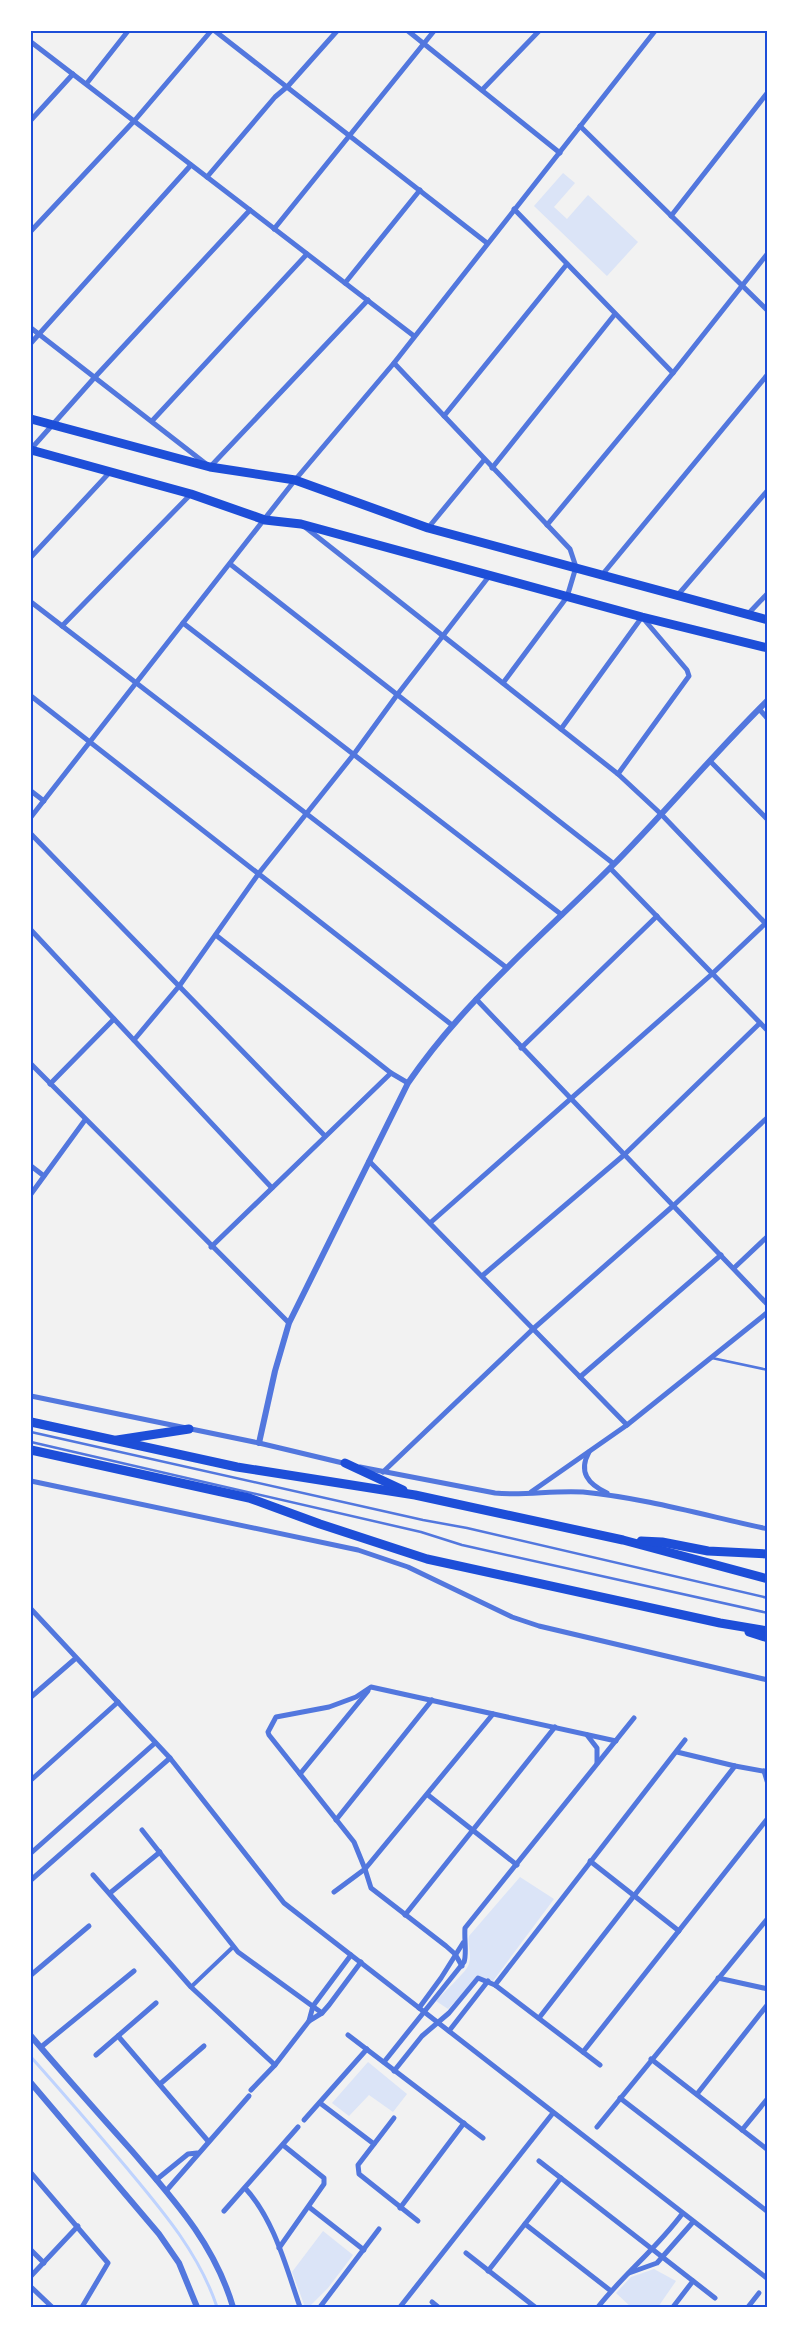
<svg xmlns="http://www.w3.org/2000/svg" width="799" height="2338" font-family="'Titillium Web',sans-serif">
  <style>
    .green { fill: #dbe4f7 }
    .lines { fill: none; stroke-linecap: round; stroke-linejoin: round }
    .stream { stroke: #bfd3fe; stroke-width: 3 }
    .service { stroke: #5277de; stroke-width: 2.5 }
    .pedestrian { stroke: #5277de; stroke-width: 4 }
    .minor { stroke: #5277de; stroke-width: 5 }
    .tertiary { stroke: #5277de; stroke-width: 6 }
    .primary { stroke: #1d4ed8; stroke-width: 9 }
    .trunk { stroke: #1d4ed8; stroke-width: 9 }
    .neatline { fill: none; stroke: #1d4ed8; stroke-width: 2 }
  </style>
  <rect width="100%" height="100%" fill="#f2f2f2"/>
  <g class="green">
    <path d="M 563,173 L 575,183 L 554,207 L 567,219 L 588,195 L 638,242 L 607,276 L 534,206 Z"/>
    <path d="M 520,1877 L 554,1899 L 493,1981 L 478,1977 L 448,2009 L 436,2001 C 443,1993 465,1973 468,1966 C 473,1956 467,1946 469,1936 Z"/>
    <path d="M 368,2062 L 407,2094 L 393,2112 L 369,2095 L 349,2116 L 332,2103 Z"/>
    <path d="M 323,2231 L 353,2255 L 328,2288 L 309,2307 L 305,2307 L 292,2272 Z"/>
    <path d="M 654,2269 L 676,2281 L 658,2307 L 631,2307 L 616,2293 L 631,2277 Z"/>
  </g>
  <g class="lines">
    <path class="stream" d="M 31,2057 C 63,2093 95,2130 126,2167 C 162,2210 199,2253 217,2307"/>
    <g class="service">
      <path d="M 712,1358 L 768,1370"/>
      <path d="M 31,1432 L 423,1520 L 467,1528 L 768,1598"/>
      <path d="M 31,1442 L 421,1532 L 462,1545 L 768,1613"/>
    </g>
    <path class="pedestrian" d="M 191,1987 L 233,1947"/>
    <g class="minor">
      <path d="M 215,31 L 487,243"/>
      <path d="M 408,31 L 560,153"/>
      <path d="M 31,42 L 414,336"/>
      <path d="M 87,83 L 128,31"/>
      <path d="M 482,90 L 539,31"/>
      <path d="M 31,120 L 73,74"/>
      <path d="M 580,126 L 768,311"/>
      <path d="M 207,177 L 275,97 L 288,86 L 337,31"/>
      <path d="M 514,209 L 673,373"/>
      <path d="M 671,216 L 768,92"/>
      <path d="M 274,229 L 434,31"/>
      <path d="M 31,231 L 135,120 L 211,31"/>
      <path d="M 345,283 L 420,190"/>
      <path d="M 31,328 L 210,467 L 368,300"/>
      <path d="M 31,343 L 191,165"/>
      <path d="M 394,363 L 570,549 L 576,567 L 567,597 L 503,683"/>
      <path d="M 444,416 L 567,264"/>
      <path d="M 152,421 L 307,254"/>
      <path d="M 31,449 L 95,377 L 250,210"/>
      <path d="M 492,468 L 615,314"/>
      <path d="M 547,525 L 673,373 L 768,253"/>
      <path d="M 305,527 L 618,774 L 661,814 L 768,926"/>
      <path d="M 428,528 L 484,460"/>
      <path d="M 31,557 L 110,472"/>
      <path d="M 230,564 L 614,864"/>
      <path d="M 602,575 L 768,374"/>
      <path d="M 677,596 L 768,490"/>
      <path d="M 31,602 L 507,968"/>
      <path d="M 747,615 L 768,593"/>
      <path d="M 183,623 L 562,915"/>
      <path d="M 62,626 L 191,494"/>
      <path d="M 31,696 L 452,1025"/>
      <path d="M 759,709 L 768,719"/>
      <path d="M 561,729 L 642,617 L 687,670 L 689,676 L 618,774"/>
      <path d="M 710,761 L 768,820"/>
      <path d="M 31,791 L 44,801"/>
      <path d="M 31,817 L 295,480 L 394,363 L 655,31"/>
      <path d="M 31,834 L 325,1136"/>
      <path d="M 610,868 L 768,1031"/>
      <path d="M 31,930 L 272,1188"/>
      <path d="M 217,936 L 391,1073"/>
      <path d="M 476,999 L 768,1305"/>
      <path d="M 134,1040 L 180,985 L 259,873 L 354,754 L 397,695 L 490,575"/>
      <path d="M 521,1048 L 657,916"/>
      <path d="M 31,1064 L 289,1323"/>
      <path d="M 50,1084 L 114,1019"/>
      <path d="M 369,1161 L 627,1425"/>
      <path d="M 31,1166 L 44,1176"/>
      <path d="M 31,1194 L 85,1120"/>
      <path d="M 430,1223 L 712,974 L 768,921"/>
      <path d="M 211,1247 L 391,1073 L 408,1083"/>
      <path d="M 734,1268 L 768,1236"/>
      <path d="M 482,1276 L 624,1155 L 760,1023"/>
      <path d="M 580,1377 L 721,1255"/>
      <path d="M 31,1396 L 259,1443 L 347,1464"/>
      <path d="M 589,1452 C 578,1472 588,1484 607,1493"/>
      <path d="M 360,1467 L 495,1493 C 524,1496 553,1490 583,1492 C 645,1498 707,1516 768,1529"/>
      <path d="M 383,1472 L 533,1329 L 673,1206 L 768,1117"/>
      <path d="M 31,1481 L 358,1550 L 408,1567 L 512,1617 L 539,1626 L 768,1680"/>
      <path d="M 531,1492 L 627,1425 L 768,1312"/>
      <path d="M 31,1609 L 170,1758 L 284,1903 L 768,2279"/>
      <path d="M 31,1697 L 76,1658"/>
      <path d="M 587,1735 L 597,1748 L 597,1763"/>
      <path d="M 677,1752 L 735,1766 L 768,1772"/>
      <path d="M 764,1771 L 768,1784"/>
      <path d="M 300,1774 L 368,1691"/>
      <path d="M 31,1780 L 118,1702"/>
      <path d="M 428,1795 L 517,1865"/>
      <path d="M 336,1820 L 432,1700"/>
      <path d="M 142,1830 L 238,1952 L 322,2013"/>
      <path d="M 31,1853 L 155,1743"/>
      <path d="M 590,1861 L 679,1931"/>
      <path d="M 93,1875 L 191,1987 L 275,2065"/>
      <path d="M 31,1880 L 170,1758"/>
      <path d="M 334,1892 L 365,1869 L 493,1714"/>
      <path d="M 110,1893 L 160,1852"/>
      <path d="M 405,1915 L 555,1727"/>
      <path d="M 462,1966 L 455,1954 L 446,1946 L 371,1888 L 365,1869 L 354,1842 L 269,1735 L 268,1732 L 276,1717 L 329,1707 L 356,1697 L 371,1687 L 616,1741"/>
      <path d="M 31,1975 L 89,1926"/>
      <path d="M 718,1978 L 768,1989"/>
      <path d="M 495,1985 L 685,1740"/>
      <path d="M 419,2008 L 441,1978 L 463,1943"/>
      <path d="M 539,2018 L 735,1766"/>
      <path d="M 309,2021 L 313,2006 L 351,1955"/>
      <path d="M 449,2031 L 488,1981"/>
      <path d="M 348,2035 L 483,2138"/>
      <path d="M 118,2036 L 208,2141"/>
      <path d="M 41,2047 L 134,1971"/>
      <path d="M 583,2052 L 768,1818"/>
      <path d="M 96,2055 L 156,2003"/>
      <path d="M 651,2059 L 768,2150"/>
      <path d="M 384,2062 L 464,1962 C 467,1954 464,1939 465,1928 L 634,1718"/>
      <path d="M 394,2071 L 422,2036 L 449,2013 L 478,1978 L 495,1985 L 600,2065"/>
      <path d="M 160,2084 L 204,2046"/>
      <path d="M 251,2090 L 275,2065 L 309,2021 L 322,2013 L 329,2005 L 361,1962"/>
      <path d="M 697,2094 L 768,2004"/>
      <path d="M 620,2098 L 768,2212"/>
      <path d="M 320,2103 L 374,2144"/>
      <path d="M 394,2118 L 358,2165 L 359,2174 L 418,2221"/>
      <path d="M 304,2120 L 367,2049"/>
      <path d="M 597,2127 L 768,1918"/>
      <path d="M 742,2130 L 768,2098"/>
      <path d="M 539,2161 L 715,2298"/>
      <path d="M 31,2173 L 108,2263 L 82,2307"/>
      <path d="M 156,2180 L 188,2154 L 197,2153"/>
      <path d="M 245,2188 C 274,2219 286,2267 300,2307"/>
      <path d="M 166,2191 L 249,2096"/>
      <path d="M 309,2207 L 364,2250"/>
      <path d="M 400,2208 L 464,2123"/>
      <path d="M 224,2211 L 298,2127"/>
      <path d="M 525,2224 L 611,2291"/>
      <path d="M 279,2248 L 324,2184 L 324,2178 L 283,2145"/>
      <path d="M 31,2250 L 44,2263"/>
      <path d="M 466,2253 L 535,2307"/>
      <path d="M 488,2271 L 561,2178"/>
      <path d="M 629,2273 L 657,2263 L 693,2222"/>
      <path d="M 31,2276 L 78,2226"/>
      <path d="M 31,2287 L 52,2307"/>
      <path d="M 432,2302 L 438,2307"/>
      <path d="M 320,2307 L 379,2229"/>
      <path d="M 400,2307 L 553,2113"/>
      <path d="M 598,2307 C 624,2274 657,2248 682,2214"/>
      <path d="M 673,2307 L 693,2281"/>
      <path d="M 748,2307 L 759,2293"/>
    </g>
    <g class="tertiary">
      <path d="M 259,1443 L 275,1371 L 289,1323 L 408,1083 C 464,1001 540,938 610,868 C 664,814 713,754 768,700"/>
      <path d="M 31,2036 C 64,2075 98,2113 132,2151 C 174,2200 214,2243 233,2307"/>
      <path d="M 31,2083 L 159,2234 L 179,2263 L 197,2307"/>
    </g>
    <g class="primary">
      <path d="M 31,419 L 210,467 L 295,480 L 428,528 L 768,620"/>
      <path d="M 31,450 L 191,494 L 265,520 L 301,524 L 642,617 L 768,648"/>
    </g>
    <g class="trunk">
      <path d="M 31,1422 L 237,1467 L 415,1495 L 623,1540 L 768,1579"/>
      <path d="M 117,1440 L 189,1429"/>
      <path d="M 31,1450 L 249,1498 L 320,1524 L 427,1559 L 720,1623 L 768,1631"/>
      <path d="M 345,1463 L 403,1490"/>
      <path d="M 641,1541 L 662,1542 L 708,1551 L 768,1554"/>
      <path d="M 749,1632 L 768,1638"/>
    </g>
  </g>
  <rect width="799" height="2338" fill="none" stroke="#ffffff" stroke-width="65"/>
  <rect x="32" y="32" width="734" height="2274" class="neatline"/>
</svg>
